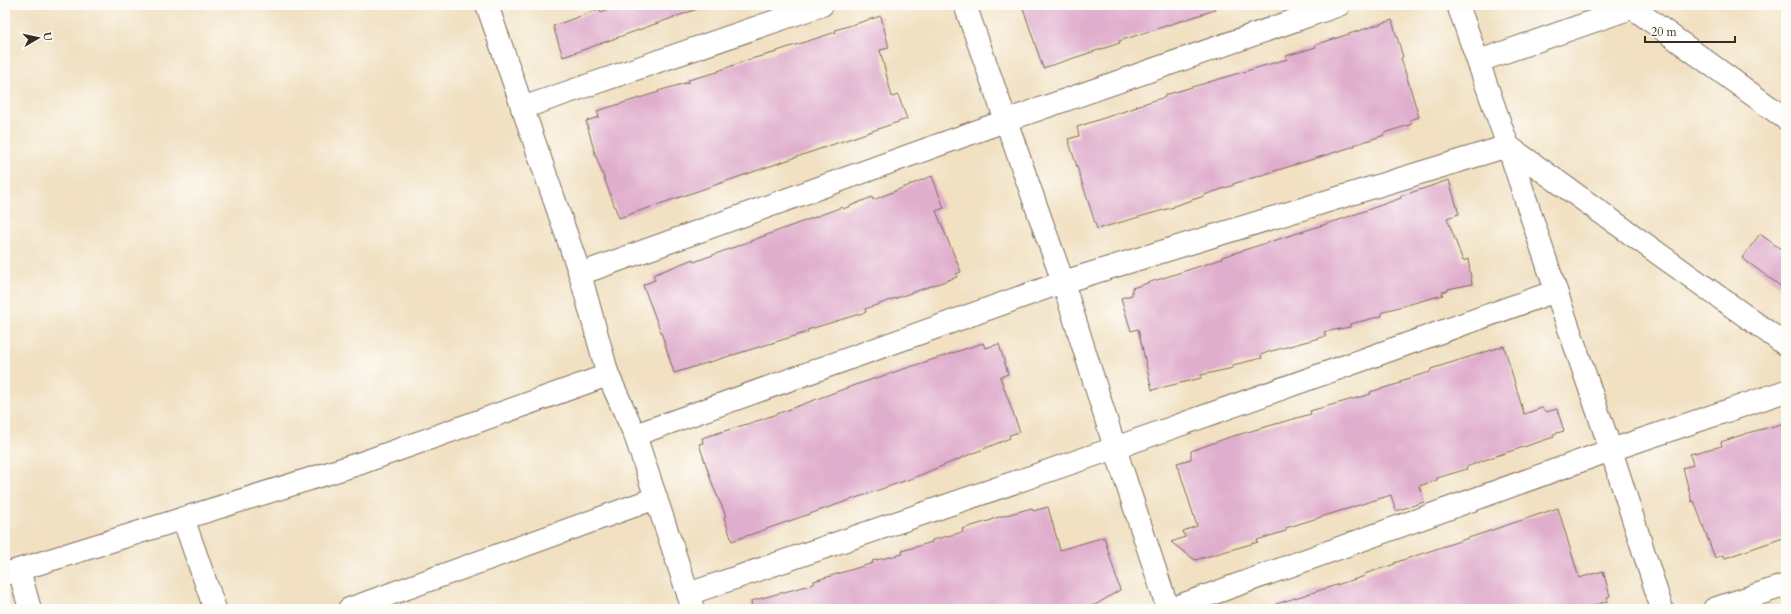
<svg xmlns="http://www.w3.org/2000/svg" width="1791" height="614" font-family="Cardo,serif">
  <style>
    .building { fill: #e0aecd }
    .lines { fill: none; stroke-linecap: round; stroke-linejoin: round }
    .minor-casing { stroke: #7b6a57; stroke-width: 24 }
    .minor { stroke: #fff; stroke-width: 22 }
  </style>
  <rect width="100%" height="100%" fill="#fdfcf7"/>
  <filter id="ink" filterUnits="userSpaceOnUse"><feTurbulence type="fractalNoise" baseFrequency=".025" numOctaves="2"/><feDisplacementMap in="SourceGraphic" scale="8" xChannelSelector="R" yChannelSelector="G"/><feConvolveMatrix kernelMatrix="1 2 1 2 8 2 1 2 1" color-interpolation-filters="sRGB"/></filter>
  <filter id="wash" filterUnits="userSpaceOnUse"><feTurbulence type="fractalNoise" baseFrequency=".012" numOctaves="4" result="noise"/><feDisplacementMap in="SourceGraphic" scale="16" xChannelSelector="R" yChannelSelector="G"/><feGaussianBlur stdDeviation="0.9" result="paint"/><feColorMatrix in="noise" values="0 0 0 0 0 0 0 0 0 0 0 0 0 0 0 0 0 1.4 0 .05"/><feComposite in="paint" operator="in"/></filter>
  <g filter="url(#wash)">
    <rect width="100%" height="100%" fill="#f1e0c1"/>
    <g id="blocks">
      <g class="building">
        <path d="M 618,5 L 700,5 L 700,8 L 563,57 L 553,26 L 600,9 L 601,12 Z"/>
        <path d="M 1022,5 L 1214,5 L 1215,10 L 1119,41 L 1120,43 L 1043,68 Z"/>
        <path d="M 881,16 L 889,48 L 880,50 L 892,97 L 898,95 L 907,119 L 619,218 L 595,154 L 586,121 L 599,117 L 597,111 L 659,92 L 658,91 L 689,82 L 688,80 L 718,72 L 718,71 L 747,60 L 777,52 L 777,51 L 836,32 L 835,30 Z"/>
        <path d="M 1392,20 L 1403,57 L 1401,58 L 1419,117 L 1410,120 L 1412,124 L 1384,133 L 1384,135 L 1354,145 L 1355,146 L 1233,184 L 1234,185 L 1204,195 L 1204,196 L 1174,206 L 1174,207 L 1097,229 L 1068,139 L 1079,136 L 1077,127 L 1137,107 L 1136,106 L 1165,97 L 1165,95 L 1287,59 L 1286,56 L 1316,47 L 1315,45 Z"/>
        <path d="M 932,176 L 944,208 L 936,211 L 961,272 L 956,274 L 957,277 L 865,309 L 866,312 L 807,330 L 808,332 L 674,373 L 662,335 L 643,285 L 655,280 L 653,275 L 693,259 L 694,262 L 842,207 L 843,209 L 872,197 L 873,200 Z"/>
        <path d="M 1449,180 L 1459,214 L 1447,218 L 1463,261 L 1468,259 L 1472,284 L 1448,289 L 1448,291 L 1442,292 L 1443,295 L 1388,310 L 1381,313 L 1382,316 L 1350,324 L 1350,327 L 1324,332 L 1326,336 L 1268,352 L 1261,355 L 1262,358 L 1233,365 L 1233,368 L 1201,375 L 1201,378 L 1152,390 L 1138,329 L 1131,331 L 1121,298 L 1132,295 L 1132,288 L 1222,259 L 1222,257 L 1342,219 L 1401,198 L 1401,196 Z"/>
        <path d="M 1760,234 L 1786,253 L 1786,290 L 1742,258 Z"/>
        <path d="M 983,343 L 985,348 L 999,344 L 1008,374 L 1000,377 L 1020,432 L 1009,435 L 1010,438 L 913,478 L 732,541 L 724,517 L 726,516 L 713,486 L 699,444 L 703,443 L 702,438 L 763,419 L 852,386 Z"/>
        <path d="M 1504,346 L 1524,414 L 1542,408 L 1546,412 L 1557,409 L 1564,431 L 1553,434 L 1554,437 L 1496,456 L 1466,467 L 1467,469 L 1437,478 L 1437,480 L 1419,486 L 1424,502 L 1396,511 L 1391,495 L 1286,528 L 1286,531 L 1257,540 L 1258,542 L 1195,560 L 1171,542 L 1185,537 L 1183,531 L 1197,526 L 1177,463 L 1191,459 L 1191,451 L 1230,437 L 1311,414 L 1310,411 L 1371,394 L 1370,392 L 1401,383 L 1400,381 L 1430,372 L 1431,369 Z"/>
        <path d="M 1786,423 L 1786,537 L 1725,558 L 1723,555 L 1715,558 L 1694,501 L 1692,502 L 1683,468 L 1693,465 L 1690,454 L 1722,446 L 1721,442 L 1751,432 Z"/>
        <path d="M 1048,507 L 1060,550 L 1104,537 L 1120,590 L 1095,605 L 1081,609 L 752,609 L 751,601 L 814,584 L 814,581 L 873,563 L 872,561 L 903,554 L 902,551 L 932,542 L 932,540 L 963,532 L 962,529 L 992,520 L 992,519 L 1032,508 L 1033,511 Z"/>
        <path d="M 1558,508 L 1579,578 L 1603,571 L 1610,596 L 1607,597 L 1608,601 L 1583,609 L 1276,609 L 1276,604 L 1365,576 L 1364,574 L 1395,564 L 1394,563 Z"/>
      </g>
    </g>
  </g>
  <g filter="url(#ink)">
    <use href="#blocks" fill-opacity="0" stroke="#7b6a57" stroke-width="1"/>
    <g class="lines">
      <defs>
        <g id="minor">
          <path d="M 487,5 L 580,274 L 608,375 L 635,435 L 693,609"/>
          <path d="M 965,5 L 1063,282 L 1115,448 L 1168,609"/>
          <path d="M 1458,5 L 1508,146 L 1556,291 L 1611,450 L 1662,609"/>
          <path d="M 1633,8 L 1786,119"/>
          <path d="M 1479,61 L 1640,5"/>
          <path d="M 522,108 L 822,5"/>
          <path d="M 580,274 L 1005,121 L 1339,5"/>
          <path d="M 635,435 L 1063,282 L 1508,146 L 1786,345"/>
          <path d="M 183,518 L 215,609"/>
          <path d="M 19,570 L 30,609"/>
          <path d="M 5,574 L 361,463 L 608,375"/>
          <path d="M 688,594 L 1115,448 L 1556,291"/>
          <path d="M 349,609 L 656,498"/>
          <path d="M 1170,609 L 1611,450 L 1786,391"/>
          <path d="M 1714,609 L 1786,585"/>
        </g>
      </defs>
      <use href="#minor" class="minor-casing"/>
      <use href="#minor" class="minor"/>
    </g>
  </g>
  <rect width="1791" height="614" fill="none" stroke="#fdfcf7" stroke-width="20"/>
  <g transform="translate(38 38) rotate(81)" stroke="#fdfcf7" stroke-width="3" paint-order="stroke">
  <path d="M0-3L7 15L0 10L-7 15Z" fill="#3b2a1e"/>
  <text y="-6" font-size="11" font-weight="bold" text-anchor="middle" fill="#3b2a1e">U</text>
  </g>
  <path d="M1645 36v6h90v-6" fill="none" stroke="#3b2a1e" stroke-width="2"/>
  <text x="1651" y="36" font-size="12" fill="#3b2a1e" stroke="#fdfcf7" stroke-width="3" paint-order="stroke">20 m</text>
</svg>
